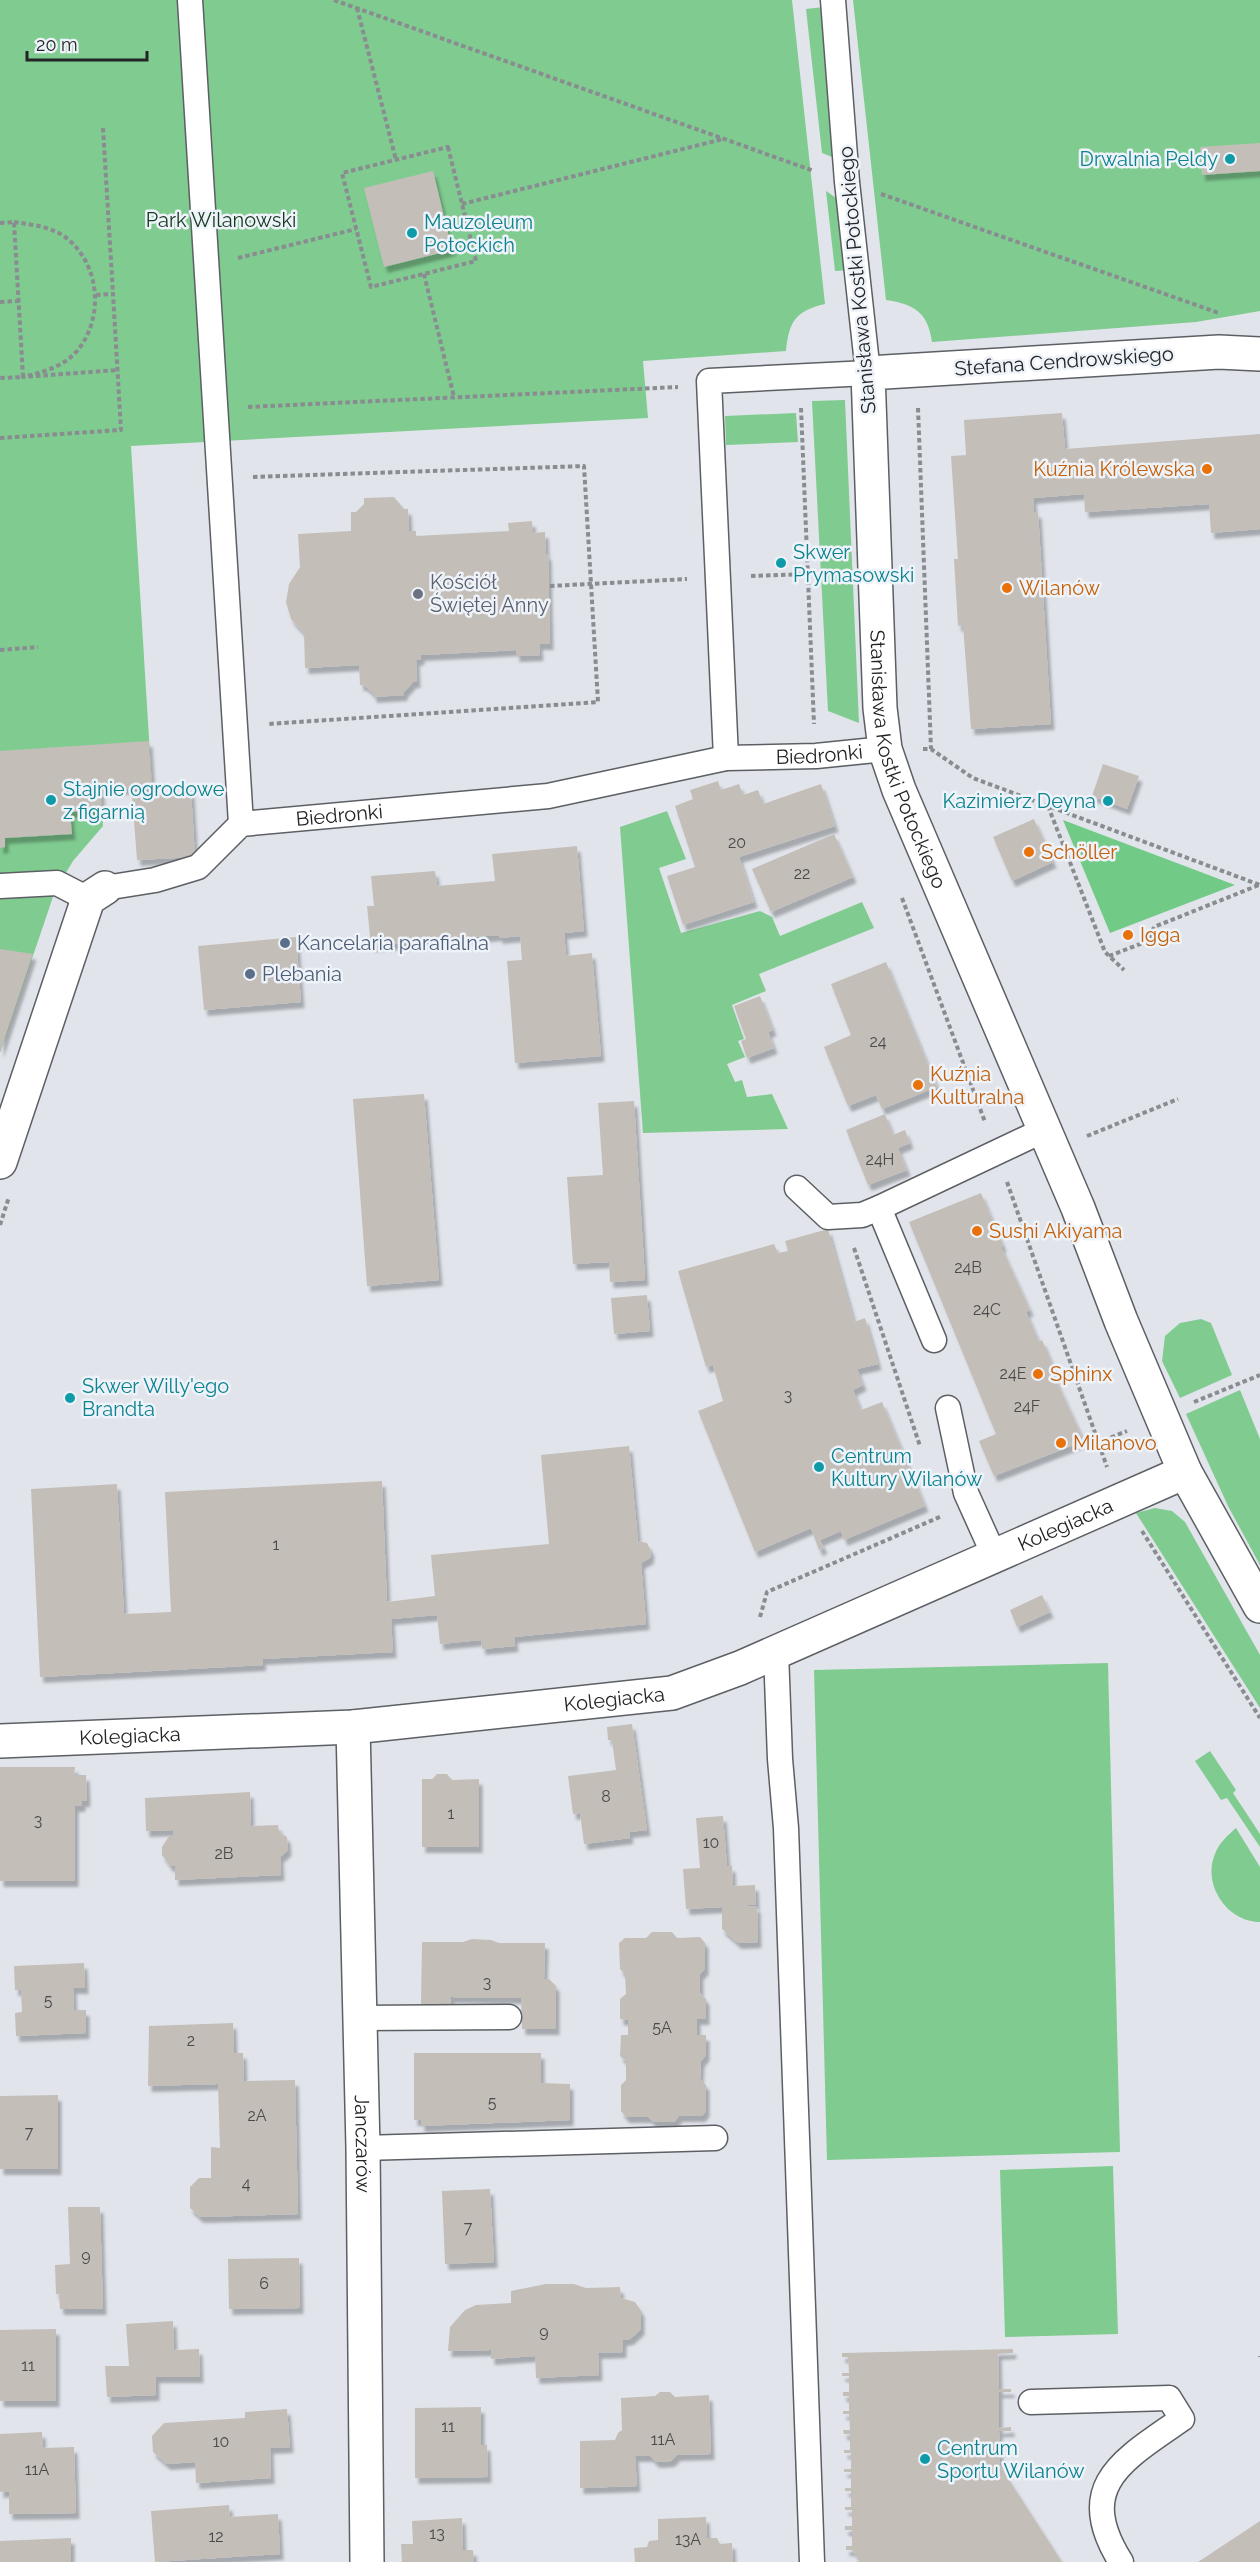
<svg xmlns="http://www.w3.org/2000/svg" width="1260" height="2562" font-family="Raleway,sans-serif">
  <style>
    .green { fill: #80cb90 }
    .forest { fill: #72ca87 }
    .building { fill: #c4beb9; filter: url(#shadow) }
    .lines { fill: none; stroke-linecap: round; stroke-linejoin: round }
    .service-casing { stroke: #5c5f64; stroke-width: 27 }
    .minor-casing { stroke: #5c5f64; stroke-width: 36 }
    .path { stroke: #898c90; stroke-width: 4; stroke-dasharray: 4.5 3; stroke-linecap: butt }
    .service { stroke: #fff; stroke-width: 24 }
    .minor { stroke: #fff; stroke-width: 33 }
    .culture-dot { fill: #0f9aa8; stroke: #eef2f9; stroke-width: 2 }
    .food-dot { fill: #e8710a; stroke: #eef2f9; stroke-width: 2 }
    .worship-dot { fill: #6b7280; stroke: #eef2f9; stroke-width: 2 }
    .service-dot { fill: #5c6f8a; stroke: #eef2f9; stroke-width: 2 }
    .labels { text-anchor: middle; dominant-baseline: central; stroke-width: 5; stroke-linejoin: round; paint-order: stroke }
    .number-label { font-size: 16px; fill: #4a4a4b }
    .culture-label { font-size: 20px; fill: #0d838f; stroke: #eef2f9; text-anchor: start }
    .park-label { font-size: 20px; fill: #14381e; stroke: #eef2f9 }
    .street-label { font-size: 20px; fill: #222426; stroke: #eef2f9 }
    .food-label { font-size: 20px; fill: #c56008; stroke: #eef2f9; text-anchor: start }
    .worship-label { font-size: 20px; fill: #5b616d; stroke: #eef2f9; text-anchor: start }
    .service-label { font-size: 20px; fill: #4e5e75; stroke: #eef2f9; text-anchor: start }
  </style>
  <defs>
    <filter id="shadow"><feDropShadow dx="3.5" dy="6" stdDeviation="1.5" flood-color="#0004"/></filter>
  </defs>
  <rect width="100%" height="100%" fill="#e1e5eb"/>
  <g class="green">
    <path d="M 0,0 L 792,0 L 825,304 C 795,311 789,322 786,351 L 643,361 L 648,418 L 131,446 L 152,787 L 101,790 L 103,826 L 73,861 L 55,891 L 0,1053 Z"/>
    <path d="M 853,0 L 1260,0 L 1260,311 L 1196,322 L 932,342 C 928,313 915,304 886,300 Z"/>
    <path d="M 824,7 L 840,160 L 822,153 L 806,9 Z"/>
    <path d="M 826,191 L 845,204 L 852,270 L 835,271 Z"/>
    <path d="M 845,400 L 859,723 L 828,711 L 812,401 Z"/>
    <path d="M 796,413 L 798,442 L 726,445 L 725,416 Z"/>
    <path d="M 667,811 L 686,859 L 659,868 L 681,933 L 760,911 L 772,917 L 780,936 L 862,902 L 874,928 L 759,974 L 766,991 L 732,1005 L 744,1039 L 738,1041 L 745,1057 L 727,1064 L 735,1082 L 742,1080 L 747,1097 L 772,1094 L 788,1129 L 643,1133 L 620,827 Z"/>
    <path d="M 1201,1319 L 1211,1323 L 1232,1375 L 1180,1398 L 1162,1361 L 1165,1336 L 1180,1323 Z"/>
    <path d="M 1240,1390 L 1260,1439 L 1260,1565 L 1228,1506 L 1186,1414 Z"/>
    <path d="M 1155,1508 L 1172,1511 L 1185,1522 L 1260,1655 L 1260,1708 L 1136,1513 Z"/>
    <path d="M 1108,1663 L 1120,2152 L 827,2160 L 814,1670 Z"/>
    <path d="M 1210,1751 L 1236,1790 L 1233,1793 L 1260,1834 L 1260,1847 L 1227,1798 L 1221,1800 L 1195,1761 Z"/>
    <path d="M 1236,1828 L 1260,1867 L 1260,1922 C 1227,1922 1202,1884 1215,1854 C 1219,1843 1227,1836 1236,1828 Z"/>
    <path d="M 1113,2166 L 1118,2334 L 1005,2337 L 1000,2170 Z"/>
  </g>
  <path class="forest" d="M 1063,820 L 1235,885 L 1110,933 Z"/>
  <g class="building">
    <path d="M 1260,143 L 1260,171 L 1202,175 L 1200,147 Z"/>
    <path d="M 433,171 L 452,250 L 384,267 L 364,188 Z"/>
    <path d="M 1062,413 L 1065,449 L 1260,434 L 1260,529 L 1211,533 L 1209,504 L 1085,512 L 1084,494 L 1033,498 L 1034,512 L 1038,512 L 1051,724 L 971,729 L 963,625 L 958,626 L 954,559 L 958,559 L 951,456 L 966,455 L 964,420 Z"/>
    <path d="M 394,497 L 404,509 L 408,509 L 409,531 L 416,531 L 416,536 L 509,531 L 508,523 L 532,521 L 533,533 L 545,532 L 546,554 L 548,554 L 550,644 L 539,644 L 540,655 L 516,656 L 516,650 L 421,655 L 421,659 L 416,660 L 417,682 L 413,682 L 404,692 L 404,695 L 373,697 L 373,693 L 364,685 L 360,685 L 359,665 L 305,668 L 304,633 L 291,619 L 286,602 L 289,584 L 300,567 L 298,534 L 351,531 L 351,512 L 356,512 L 364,504 L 364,498 Z"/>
    <path d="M 149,741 L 152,787 L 101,790 L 102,810 L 70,812 L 72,834 L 5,838 L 5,847 L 0,848 L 0,751 Z"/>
    <path d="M 1103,764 L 1139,776 L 1127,809 L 1092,796 Z"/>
    <path d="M 718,781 L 721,790 L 739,784 L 743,795 L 758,790 L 763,804 L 821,784 L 835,826 L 739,857 L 754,902 L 683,925 L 667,876 L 695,867 L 675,806 L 693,799 L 690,790 Z"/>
    <path d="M 191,791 L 195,857 L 137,860 L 132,795 Z"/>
    <path d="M 1034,819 L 1053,862 L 1012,881 L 993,837 Z"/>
    <path d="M 834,834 L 853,877 L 771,912 L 752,869 Z"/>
    <path d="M 577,846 L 584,931 L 564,933 L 566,956 L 592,953 L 601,1056 L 515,1063 L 507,961 L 522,960 L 520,936 L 499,938 L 499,935 L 371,946 L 367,906 L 374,906 L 371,876 L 435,871 L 437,886 L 495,881 L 492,854 Z"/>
    <path d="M 296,937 L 301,1002 L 204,1010 L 198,946 Z"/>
    <path d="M 0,949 L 33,954 L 0,1052 Z"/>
    <path d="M 886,962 L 937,1087 L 882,1109 L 876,1095 L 848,1106 L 824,1047 L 851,1035 L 831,984 Z"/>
    <path d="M 760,996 L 773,1030 L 768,1032 L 774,1048 L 747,1058 L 741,1041 L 746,1039 L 734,1006 Z"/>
    <path d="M 424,1094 L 439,1280 L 367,1286 L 353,1099 Z"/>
    <path d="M 634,1101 L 645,1280 L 610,1282 L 609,1262 L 573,1264 L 567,1177 L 603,1175 L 598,1103 Z"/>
    <path d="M 885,1114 L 893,1135 L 905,1130 L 910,1143 L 898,1148 L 907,1170 L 868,1185 L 846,1130 Z"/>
    <path d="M 981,1193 L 1003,1246 L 1001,1247 L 1030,1310 L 1026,1312 L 1039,1342 L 1042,1340 L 1057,1375 L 1054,1376 L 1084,1441 L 994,1476 L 979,1441 L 996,1434 L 909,1222 Z"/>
    <path d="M 828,1229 L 854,1322 L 865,1318 L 878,1364 L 857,1369 L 863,1385 L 853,1390 L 861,1410 L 882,1402 L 925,1506 L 844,1540 L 841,1531 L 820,1540 L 824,1548 L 819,1550 L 811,1528 L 755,1552 L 698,1411 L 723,1401 L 713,1365 L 706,1367 L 678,1271 L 774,1244 L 778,1253 L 788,1251 L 785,1241 Z"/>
    <path d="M 647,1295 L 650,1331 L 614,1334 L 611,1298 Z"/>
    <path d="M 629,1446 L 638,1541 L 647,1543 L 651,1551 L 650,1558 L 641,1563 L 646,1624 L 514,1637 L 515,1646 L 482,1649 L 481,1640 L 440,1644 L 437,1615 L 391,1619 L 393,1652 L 262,1659 L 263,1665 L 40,1677 L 31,1489 L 117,1484 L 124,1614 L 171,1612 L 165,1492 L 382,1481 L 387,1602 L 435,1596 L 431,1555 L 549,1544 L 541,1455 Z"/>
    <path d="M 1042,1595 L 1050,1612 L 1017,1627 L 1010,1610 Z"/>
    <path d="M 632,1724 L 647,1830 L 629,1832 L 630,1838 L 584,1844 L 580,1813 L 573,1814 L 568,1776 L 616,1770 L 612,1740 L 608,1740 L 607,1727 Z"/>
    <path d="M 0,1767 L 75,1767 L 74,1775 L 86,1775 L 87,1801 L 82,1801 L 82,1806 L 75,1806 L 75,1881 L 0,1881 Z"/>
    <path d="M 437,1774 L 447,1774 L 452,1780 L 479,1779 L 479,1847 L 422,1847 L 422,1779 L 432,1779 Z"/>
    <path d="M 250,1792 L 251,1826 L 278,1825 L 279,1832 L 287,1837 L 288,1850 L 280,1857 L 281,1875 L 175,1880 L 175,1866 L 170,1866 L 162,1855 L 162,1847 L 169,1836 L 173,1836 L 173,1830 L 146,1831 L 145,1798 Z"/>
    <path d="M 723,1816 L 727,1866 L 732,1866 L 733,1886 L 755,1885 L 756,1904 L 732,1907 L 757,1906 L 758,1942 L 738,1943 L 722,1929 L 722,1907 L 686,1909 L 683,1869 L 700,1868 L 696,1818 Z"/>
    <path d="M 652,1932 L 672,1932 L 677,1938 L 700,1937 L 705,1943 L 705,1969 L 700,1974 L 700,1993 L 706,1999 L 706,2019 L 697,2019 L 697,2035 L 706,2035 L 706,2055 L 701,2061 L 700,2079 L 706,2085 L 706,2111 L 702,2116 L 679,2116 L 674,2122 L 654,2122 L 648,2117 L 626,2117 L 621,2111 L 621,2085 L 626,2080 L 626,2061 L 620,2056 L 621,2035 L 628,2035 L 628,2020 L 620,2019 L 620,1999 L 626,1994 L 625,1974 L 620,1969 L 619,1943 L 625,1938 L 646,1938 Z"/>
    <path d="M 472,1939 L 491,1940 L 499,1943 L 545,1943 L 544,1979 L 549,1979 L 556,1986 L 556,2029 L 522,2029 L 521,1998 L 451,1997 L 451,2004 L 421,2004 L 422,1942 L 463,1942 Z"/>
    <path d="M 84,1963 L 85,1988 L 73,1988 L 74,2010 L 86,2010 L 86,2033 L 16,2036 L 15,2013 L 22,2012 L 21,1990 L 15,1990 L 14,1966 Z"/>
    <path d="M 233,2023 L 234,2053 L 243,2053 L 244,2081 L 295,2080 L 298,2214 L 200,2217 L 190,2208 L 190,2187 L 199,2178 L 211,2178 L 211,2147 L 220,2148 L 218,2084 L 148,2086 L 149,2026 Z"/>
    <path d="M 414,2053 L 541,2053 L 541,2083 L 570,2084 L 570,2120 L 421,2126 L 421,2120 L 414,2120 Z"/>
    <path d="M 58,2095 L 58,2169 L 0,2169 L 0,2096 Z"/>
    <path d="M 490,2189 L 494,2262 L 445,2264 L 442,2191 Z"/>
    <path d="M 68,2207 L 100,2207 L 103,2309 L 60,2309 L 59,2294 L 56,2294 L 55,2265 L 70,2264 Z"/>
    <path d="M 299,2258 L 300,2308 L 229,2309 L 228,2259 Z"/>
    <path d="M 546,2284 L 574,2284 L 586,2288 L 620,2287 L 621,2298 L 635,2302 L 641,2311 L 641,2329 L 630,2339 L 623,2340 L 623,2352 L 598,2353 L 599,2375 L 536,2378 L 535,2356 L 491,2359 L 491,2350 L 448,2351 L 450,2327 L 465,2310 L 476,2305 L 511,2303 L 511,2291 Z"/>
    <path d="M 173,2321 L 174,2350 L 199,2349 L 200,2377 L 156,2377 L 156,2395 L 107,2397 L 105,2366 L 129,2366 L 126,2324 Z"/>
    <path d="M 56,2329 L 56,2401 L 0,2401 L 0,2330 Z"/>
    <path d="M 1013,2349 L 1013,2353 L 998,2354 L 999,2389 L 1011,2389 L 1011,2392 L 999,2392 L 999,2428 L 1011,2427 L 1011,2431 L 999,2431 L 1000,2465 L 1012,2465 L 1011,2469 L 1002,2469 L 1062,2562 L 860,2562 L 852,2550 L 846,2550 L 846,2546 L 852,2546 L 852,2530 L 845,2530 L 845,2526 L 852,2526 L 852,2510 L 845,2510 L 845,2507 L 851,2507 L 851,2491 L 845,2491 L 845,2488 L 851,2488 L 851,2472 L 844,2472 L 844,2469 L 851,2469 L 851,2453 L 844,2453 L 844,2450 L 850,2450 L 850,2434 L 844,2434 L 843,2430 L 850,2430 L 849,2414 L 843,2414 L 843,2411 L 849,2411 L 849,2396 L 843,2396 L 843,2392 L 849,2392 L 849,2376 L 842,2376 L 842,2373 L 849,2373 L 848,2357 L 842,2357 L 842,2353 Z"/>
    <path d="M 660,2392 L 670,2392 L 675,2397 L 709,2395 L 711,2454 L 677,2455 L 671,2461 L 656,2462 L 650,2456 L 635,2456 L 637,2486 L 580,2488 L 580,2441 L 615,2440 L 618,2433 L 622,2430 L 621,2398 L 655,2396 Z"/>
    <path d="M 481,2407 L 481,2445 L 487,2445 L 488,2477 L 415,2478 L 415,2408 Z"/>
    <path d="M 287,2409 L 290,2447 L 270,2448 L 271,2478 L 196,2483 L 195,2462 L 167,2464 L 153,2452 L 152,2436 L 164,2423 L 245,2418 L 245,2412 Z"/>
    <path d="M 42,2432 L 43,2448 L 74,2447 L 76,2513 L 9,2514 L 9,2491 L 0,2492 L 0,2434 Z"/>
    <path d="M 229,2505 L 230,2517 L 278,2514 L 280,2554 L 155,2562 L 151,2511 Z"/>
    <path d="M 706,2517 L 707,2538 L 717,2538 L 720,2544 L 732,2543 L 733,2562 L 635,2562 L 634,2548 L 647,2547 L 649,2541 L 658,2540 L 658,2519 Z"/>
    <path d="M 462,2518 L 463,2550 L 473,2550 L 474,2562 L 402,2562 L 401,2544 L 413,2544 L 412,2521 Z"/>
    <path d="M 1260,2521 L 1260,2562 L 1198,2562 Z"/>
    <path d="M 71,2538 L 71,2562 L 0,2562 L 0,2541 Z"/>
  </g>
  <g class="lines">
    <defs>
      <g id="service">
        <path d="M 190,0 L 241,824"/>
        <path d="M 726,758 L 709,381 L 868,373 L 847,182 L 833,0"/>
        <path d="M 0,886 L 57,883 L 88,899"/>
        <path id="s1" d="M 105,888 L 155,880 L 198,867 L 241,824 L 548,796 L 726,758 L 816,756 L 885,749"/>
        <path d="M 797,1188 L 828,1217 L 862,1215 L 879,1208"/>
        <path d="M 934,1340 L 879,1208 L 1044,1130"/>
        <path d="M 948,1408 L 966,1493 L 994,1555"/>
        <path d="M 776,1652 L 780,1759 L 786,1828 L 812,2562"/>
        <path d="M 359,2018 L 509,2017"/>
        <path d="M 363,2148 L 715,2138"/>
        <path d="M 1031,2402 L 1169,2398 L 1182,2419 C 1123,2460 1073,2486 1121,2562"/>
      </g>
      <g id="minor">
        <path id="s2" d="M 1260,354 L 1219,352 L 868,373 L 880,708 L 885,749 L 899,790 L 1078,1208 L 1121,1321 L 1185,1472 L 1260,1606"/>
        <path d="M 0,1162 L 88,899 L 105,888"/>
        <path id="s3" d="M 353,1727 L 363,2148 L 367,2562"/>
        <path id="s4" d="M 0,1741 L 353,1727 L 672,1693 L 740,1668 L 1185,1472"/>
      </g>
    </defs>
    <use href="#service" class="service-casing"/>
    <use href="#minor" class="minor-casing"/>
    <g class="path">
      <path d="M 334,0 L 814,171"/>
      <path d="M 357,8 L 396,160"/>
      <path d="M 103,128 L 113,294"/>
      <path d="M 448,147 L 476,261 L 371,287 L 342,173 Z"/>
      <path d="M 881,194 L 1219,313"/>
      <path d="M 462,204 L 723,139"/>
      <path d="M 14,222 C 34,225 55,227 70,241 C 101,269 103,320 77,351 C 63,367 43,372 23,377 L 117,370"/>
      <path d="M 0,223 L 14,222 L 23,377 L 0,378"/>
      <path d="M 238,258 L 356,229"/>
      <path d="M 424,274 L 454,397"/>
      <path d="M 0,302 L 19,301"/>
      <path d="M 248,407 L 678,387"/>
      <path d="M 801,408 L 814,724"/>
      <path d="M 918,408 L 931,749"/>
      <path d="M 0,438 L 121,430 L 113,294 L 96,295"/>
      <path d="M 253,477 L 584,466 L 598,702 L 268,724"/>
      <path d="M 751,576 L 808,574"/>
      <path d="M 550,586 L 687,579"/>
      <path d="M 0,650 L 38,647"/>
      <path d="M 923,749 L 931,749 L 973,778 L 1260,885"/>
      <path d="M 1048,806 L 1105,952 L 1124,970"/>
      <path d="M 902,898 L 985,1122"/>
      <path d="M 1109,956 L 1148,941 L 1154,927 L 1259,885"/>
      <path d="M 1087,1136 L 1178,1099"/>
      <path d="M 1007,1182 L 1107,1467"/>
      <path d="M 0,1225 L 9,1197"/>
      <path d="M 854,1248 L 920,1446"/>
      <path d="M 1194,1402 L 1260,1375"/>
      <path d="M 1097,1443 L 1127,1431"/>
      <path d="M 1142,1531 L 1260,1718"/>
      <path d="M 760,1617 L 767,1592 L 942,1516"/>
      <path d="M 1260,2356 L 1260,2357"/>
    </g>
    <use href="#service" class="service"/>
    <use href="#minor" class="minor"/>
  </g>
  <g class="culture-dot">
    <circle cx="1230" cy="159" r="6"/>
    <circle cx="412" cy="233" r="6"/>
    <circle cx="781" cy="563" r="6"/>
    <circle cx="51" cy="800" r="6"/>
    <circle cx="1108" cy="801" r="6"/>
    <circle cx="70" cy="1398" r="6"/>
    <circle cx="819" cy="1467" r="6"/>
    <circle cx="925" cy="2459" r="6"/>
  </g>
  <g class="food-dot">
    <circle cx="1207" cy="469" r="6"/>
    <circle cx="1007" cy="588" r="6"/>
    <circle cx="1029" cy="852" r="6"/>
    <circle cx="1128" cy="935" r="6"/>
    <circle cx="918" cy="1085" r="6"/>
    <circle cx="977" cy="1231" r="6"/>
    <circle cx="1038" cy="1374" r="6"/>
    <circle cx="1061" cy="1443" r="6"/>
  </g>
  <circle class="worship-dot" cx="418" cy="594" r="6"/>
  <g class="service-dot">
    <circle cx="285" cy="943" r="6"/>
    <circle cx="250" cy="974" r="6"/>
  </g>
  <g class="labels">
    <g class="number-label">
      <text x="737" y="842">20</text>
      <text x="802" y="873">22</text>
      <text x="878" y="1041">24</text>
      <text x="880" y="1159">24H</text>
      <text x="968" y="1267">24B</text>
      <text x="987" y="1309">24C</text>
      <text x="1013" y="1373">24E</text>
      <text x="788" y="1395">3</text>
      <text x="1027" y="1406">24F</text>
      <text x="276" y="1544">1</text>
      <text x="606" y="1796">8</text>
      <text x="451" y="1813">1</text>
      <text x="38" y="1820">3</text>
      <text x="711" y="1842">10</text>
      <text x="224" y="1853">2B</text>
      <text x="487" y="1982">3</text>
      <text x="48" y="2000">5</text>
      <text x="662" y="2027">5A</text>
      <text x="191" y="2040">2</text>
      <text x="492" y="2102">5</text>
      <text x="257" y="2115">2A</text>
      <text x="29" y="2132">7</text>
      <text x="246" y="2183">4</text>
      <text x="468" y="2227">7</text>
      <text x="86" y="2255">9</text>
      <text x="264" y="2283">6</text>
      <text x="544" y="2331">9</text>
      <text x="28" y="2365">11</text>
      <text x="448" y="2426">11</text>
      <text x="663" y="2439">11A</text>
      <text x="221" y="2441">10</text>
      <text x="37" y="2469">11A</text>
      <text x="437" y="2533">13</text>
      <text x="216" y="2536">12</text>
      <text x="688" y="2539">13A</text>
    </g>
    <g class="culture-label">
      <text x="1218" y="159" text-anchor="end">Drwalnia Peldy</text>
      <text x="424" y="222">Mauzoleum<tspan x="424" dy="23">Potockich</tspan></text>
      <text x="793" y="552">Skwer<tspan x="793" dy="23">Prymasowski</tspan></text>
      <text x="63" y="789">Stajnie ogrodowe<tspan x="63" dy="23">z figarnią</tspan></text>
      <text x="1096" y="801" text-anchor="end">Kazimierz Deyna</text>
      <text x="82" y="1386">Skwer Willy'ego<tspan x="82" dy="23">Brandta</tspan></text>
      <text x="831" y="1456">Centrum<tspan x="831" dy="23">Kultury Wilanów</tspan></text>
      <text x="937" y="2448">Centrum<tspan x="937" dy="23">Sportu Wilanów</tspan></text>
    </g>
    <g class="park-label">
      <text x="221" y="220">Park Wilanowski</text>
    </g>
    <g class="street-label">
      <text transform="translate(857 280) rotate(-95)">Stanisława Kostki Potockiego</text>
      <text transform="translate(1064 361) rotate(-4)">Stefana Cendrowskiego</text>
      <text stroke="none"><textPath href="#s1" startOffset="740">Biedronki</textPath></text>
      <text stroke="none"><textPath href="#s2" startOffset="784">Stanisława Kostki Potockiego</textPath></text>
      <text stroke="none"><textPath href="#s1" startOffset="255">Biedronki</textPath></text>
      <text stroke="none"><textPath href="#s4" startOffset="1102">Kolegiacka</textPath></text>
      <text stroke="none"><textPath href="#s4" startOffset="616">Kolegiacka</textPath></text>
      <text stroke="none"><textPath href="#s4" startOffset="130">Kolegiacka</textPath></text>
      <text stroke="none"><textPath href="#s3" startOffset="417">Janczarów</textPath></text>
    </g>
    <g class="food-label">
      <text x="1195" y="469" text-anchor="end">Kuźnia Królewska</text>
      <text x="1019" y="588">Wilanów</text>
      <text x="1041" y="852">Schöller</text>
      <text x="1140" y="935">Igga</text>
      <text x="930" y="1074">Kuźnia<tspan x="930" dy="23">Kulturalna</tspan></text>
      <text x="989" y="1231">Sushi Akiyama</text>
      <text x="1050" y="1374">Sphinx</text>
      <text x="1073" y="1443">Milanovo</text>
    </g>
    <g class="worship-label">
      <text x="430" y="582">Kościół<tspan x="430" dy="23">Świętej Anny</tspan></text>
    </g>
    <g class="service-label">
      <text x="297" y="943">Kancelaria parafialna</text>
      <text x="262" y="974">Plebania</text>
    </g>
  </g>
  <path d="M27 51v9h120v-9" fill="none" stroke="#222426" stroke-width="3"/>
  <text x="36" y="51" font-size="18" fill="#222426" stroke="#eef2f9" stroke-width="4.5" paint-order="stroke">20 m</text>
</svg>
